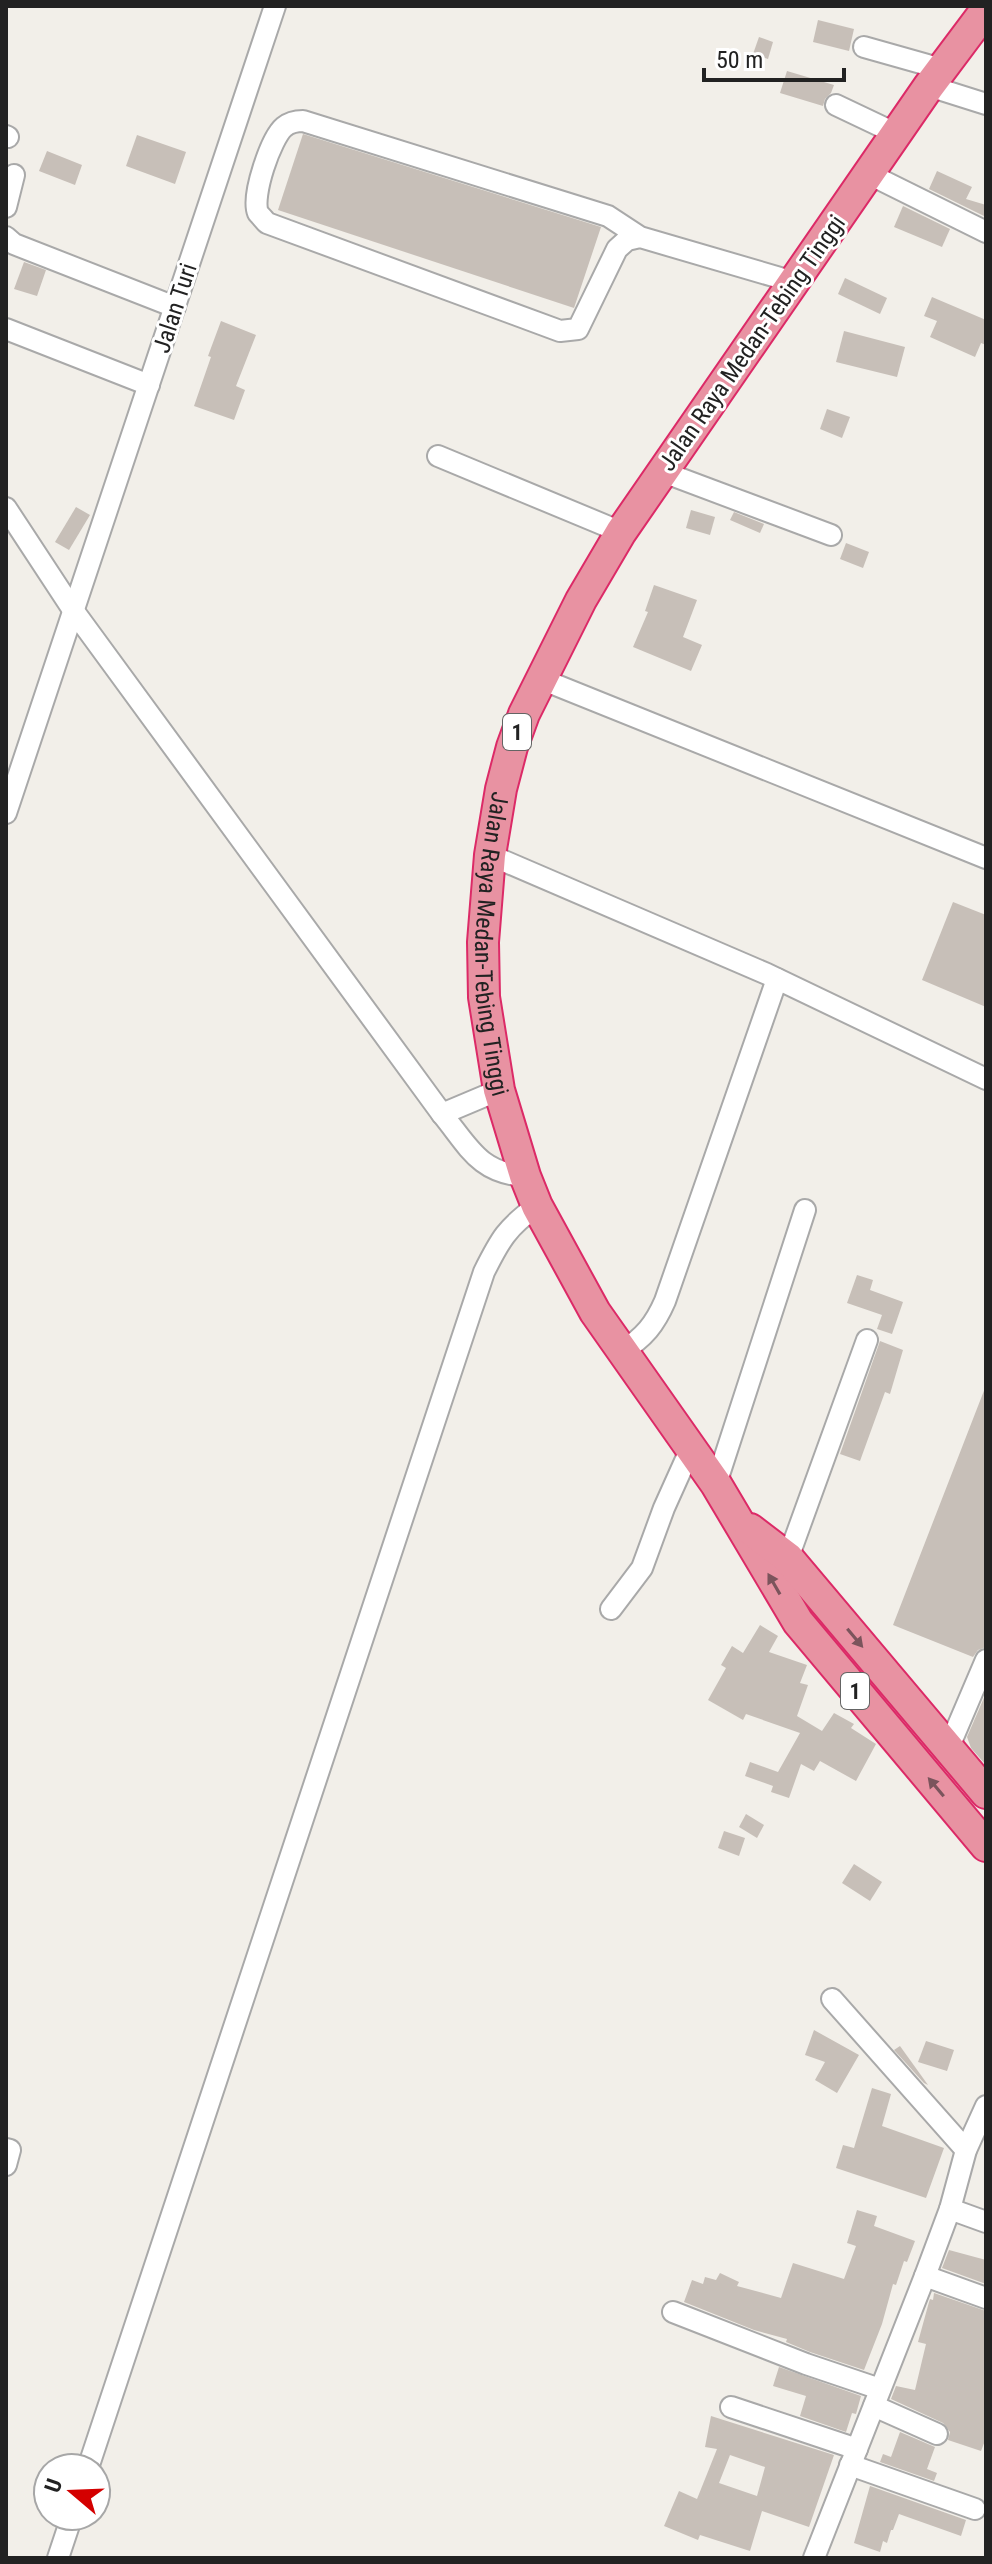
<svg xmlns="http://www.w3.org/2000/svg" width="992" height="2564" font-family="'Roboto Condensed',sans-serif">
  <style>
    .building { fill: #c7bfb8; fill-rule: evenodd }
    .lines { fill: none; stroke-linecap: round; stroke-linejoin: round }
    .minor-casing { stroke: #a9a9a9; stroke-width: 24 }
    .highway-casing { stroke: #dc2a67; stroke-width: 34 }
    .minor { stroke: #fff; stroke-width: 20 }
    .highway { stroke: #e892a2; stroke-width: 30 }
    .oneway { fill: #7b545c }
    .labels { text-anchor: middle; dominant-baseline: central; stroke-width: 6; stroke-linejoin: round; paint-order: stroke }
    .shield { fill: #fff; stroke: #646464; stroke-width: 2 }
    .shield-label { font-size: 22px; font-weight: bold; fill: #222 }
    .street-label { font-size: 24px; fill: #222; stroke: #fff }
  </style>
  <rect width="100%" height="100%" fill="#f2efe9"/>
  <g class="building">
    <path d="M 818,20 L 854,29 L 849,51 L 813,42 Z"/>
    <path d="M 759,37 L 773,42 L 768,59 L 753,54 Z"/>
    <path d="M 787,71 L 834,85 L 831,93 L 825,99 L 823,106 L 780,93 Z"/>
    <path d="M 303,134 L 601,227 L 574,308 L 278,210 Z"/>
    <path d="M 137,135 L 186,152 L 175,184 L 126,166 Z"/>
    <path d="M 47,151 L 82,165 L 75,185 L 39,171 Z"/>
    <path d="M 937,171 L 972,187 L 966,199 L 986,205 L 984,216 L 929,189 Z"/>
    <path d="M 903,206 L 950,229 L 942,247 L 894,227 Z"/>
    <path d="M 24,262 L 46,270 L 37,296 L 14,289 Z"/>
    <path d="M 845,278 L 887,298 L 880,314 L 838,294 Z"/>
    <path d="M 932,297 L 986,320 L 986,345 L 981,343 L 975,357 L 930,337 L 937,321 L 924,316 Z"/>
    <path d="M 221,321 L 256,335 L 236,386 L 245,390 L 234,420 L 194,406 L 211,357 L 208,356 Z"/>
    <path d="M 844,331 L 905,347 L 897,377 L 836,362 Z"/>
    <path d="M 827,409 L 850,417 L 842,438 L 820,429 Z"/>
    <path d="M 76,507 L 90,515 L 69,550 L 55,542 Z"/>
    <path d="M 691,510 L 715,517 L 710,535 L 686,528 Z"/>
    <path d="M 734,512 L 764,524 L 760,533 L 730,520 Z"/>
    <path d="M 846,543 L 869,552 L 863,568 L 840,559 Z"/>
    <path d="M 654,585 L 697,600 L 683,637 L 702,645 L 691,671 L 633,647 L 648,612 L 645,611 Z"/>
    <path d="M 953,902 L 986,915 L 986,1007 L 922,980 Z"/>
    <path d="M 857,1275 L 873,1280 L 870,1290 L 903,1302 L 892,1334 L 877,1329 L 882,1315 L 847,1303 Z"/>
    <path d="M 880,1341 L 903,1350 L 890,1394 L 885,1392 L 860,1461 L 840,1454 Z"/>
    <path d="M 985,1388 L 986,1647 L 978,1650 L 973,1657 L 893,1625 Z"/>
    <path d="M 760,1625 L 778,1636 L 769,1652 L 807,1665 L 800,1683 L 808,1685 L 797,1716 L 822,1731 L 834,1713 L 854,1724 L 851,1728 L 876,1744 L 856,1781 L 820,1761 L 814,1771 L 801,1764 L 789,1798 L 771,1792 L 773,1786 L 745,1776 L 750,1762 L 778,1772 L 800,1733 L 746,1714 L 743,1720 L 708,1700 L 726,1668 L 721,1665 L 732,1646 L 743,1653 Z"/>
    <path d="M 986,1693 L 986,1765 L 971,1748 L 967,1737 Z"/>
    <path d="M 746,1814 L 764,1825 L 757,1838 L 739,1827 Z"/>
    <path d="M 724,1831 L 745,1838 L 739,1856 L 718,1848 Z"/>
    <path d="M 854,1864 L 882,1882 L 870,1901 L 842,1883 Z"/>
    <path d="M 814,2030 L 859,2055 L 837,2093 L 815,2080 L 825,2062 L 805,2055 Z"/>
    <path d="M 926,2041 L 954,2050 L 947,2071 L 918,2062 Z"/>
    <path d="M 900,2046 L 928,2085 L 924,2083 L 894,2050 Z"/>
    <path d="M 872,2088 L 891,2094 L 882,2126 L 944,2148 L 926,2198 L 836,2168 L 843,2145 L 854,2148 Z"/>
    <path d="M 857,2210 L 877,2216 L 874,2226 L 915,2241 L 907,2262 L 904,2261 L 896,2285 L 893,2284 L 882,2324 L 864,2370 L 810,2352 L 786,2342 L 787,2339 L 754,2330 L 684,2302 L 692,2280 L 703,2284 L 705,2277 L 716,2280 L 720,2273 L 739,2282 L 737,2286 L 781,2298 L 793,2263 L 844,2279 L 856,2246 L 847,2243 Z"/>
    <path d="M 949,2250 L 986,2260 L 986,2284 L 942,2268 Z"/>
    <path d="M 934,2293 L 986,2311 L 986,2438 L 981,2451 L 948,2440 L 950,2432 L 943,2423 L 891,2399 L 896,2386 L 915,2390 L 926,2344 L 918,2342 L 929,2302 L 930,2299 L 933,2300 Z"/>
    <path d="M 779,2367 L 861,2396 L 856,2414 L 852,2413 L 846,2432 L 800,2416 L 806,2396 L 773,2386 Z"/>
    <path d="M 711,2416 L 834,2455 L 809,2527 L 762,2511 L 750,2551 L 700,2535 L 698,2540 L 664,2526 L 679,2491 L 697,2499 L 717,2449 L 705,2447 ZM 730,2455 L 765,2467 L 757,2496 L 719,2483 Z"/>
    <path d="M 900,2432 L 935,2447 L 927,2469 L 937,2473 L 934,2481 L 880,2462 L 883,2454 L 891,2457 Z"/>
    <path d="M 870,2486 L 966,2520 L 961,2536 L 899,2514 L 893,2530 L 891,2530 L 887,2543 L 883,2541 L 880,2552 L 854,2543 Z"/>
  </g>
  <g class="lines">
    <defs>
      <g id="minor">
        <path d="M 864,47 L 942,69"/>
        <path d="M 929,86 L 986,104"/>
        <path d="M 836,105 L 897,134"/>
        <path d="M 6,136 L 8,137"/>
        <path d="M 869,174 L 986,232"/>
        <path d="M 6,207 L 14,175"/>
        <path d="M 6,237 L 14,244 L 175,307"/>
        <path d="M 640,237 L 608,216 L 303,121 C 296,121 290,122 284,127 C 271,138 251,196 258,213 C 259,214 266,222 267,223 L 560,331 L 578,329 L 617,249 L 627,240 L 640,237 L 794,282"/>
        <path d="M 6,329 L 149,385"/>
        <path d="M 438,456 L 621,532"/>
        <path d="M 663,472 L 831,535"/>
        <path d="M 6,508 L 73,610 L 442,1114 C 469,1147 479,1173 525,1176"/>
        <path d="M 541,679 L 986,858"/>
        <path d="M 6,813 L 275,6"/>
        <path d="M 490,855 L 767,974 L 986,1079"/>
        <path d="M 442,1114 L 499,1090"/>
        <path d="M 622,1351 C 644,1338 655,1324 665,1301 L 777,979"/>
        <path d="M 716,1484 L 805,1210"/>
        <path d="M 788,1558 L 867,1340"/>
        <path d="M 611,1609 L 642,1568 L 664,1508 L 691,1448"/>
        <path d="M 948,1749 L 986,1660"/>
        <path d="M 832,1999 L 966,2150"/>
        <path d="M 6,2149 L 10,2150 L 6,2165"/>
        <path d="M 950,2209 L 986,2222"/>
        <path d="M 925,2276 L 986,2298"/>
        <path d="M 673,2312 L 806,2364 L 880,2389"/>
        <path d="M 874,2406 L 937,2434"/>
        <path d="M 731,2407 L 857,2449"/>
        <path d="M 850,2465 L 975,2509"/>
        <path d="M 88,2468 L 484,1272 C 500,1240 507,1227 537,1206"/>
        <path d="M 58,2558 L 72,2516"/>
        <path d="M 814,2558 L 925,2276 L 950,2209 L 966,2150 L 986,2106"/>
      </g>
      <g id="highway">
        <path id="s1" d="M 986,10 L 929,86 L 621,532 L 581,600 L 524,714 L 512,747 L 501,789 L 490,855 L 483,942 L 484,997 L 499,1090 L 525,1176 L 537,1206 L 595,1312 L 716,1484 L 798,1622 L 986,1846"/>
        <path d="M 750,1529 L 788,1558 L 986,1793"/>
      </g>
    </defs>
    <use href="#minor" class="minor-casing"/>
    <use href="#highway" class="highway-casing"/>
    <use href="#minor" class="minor"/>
    <use href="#highway" class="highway"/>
  </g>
  <defs><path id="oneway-solid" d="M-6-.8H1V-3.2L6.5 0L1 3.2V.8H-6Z" transform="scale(2)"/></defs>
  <g class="oneway">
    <use href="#oneway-solid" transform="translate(774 1584) rotate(-120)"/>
    <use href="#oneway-solid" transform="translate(855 1638) rotate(50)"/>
    <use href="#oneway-solid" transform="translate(936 1787) rotate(-130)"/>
  </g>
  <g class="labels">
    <g class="shield">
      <rect x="503" y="714" width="28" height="36" rx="6"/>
      <rect x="841" y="1673" width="28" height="36" rx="6"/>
    </g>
    <g class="shield-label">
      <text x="517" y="732">1</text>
      <text x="855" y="1691">1</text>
    </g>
    <g class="street-label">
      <text transform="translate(175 308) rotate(-72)">Jalan Turi</text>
      <text transform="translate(752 343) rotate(-55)">Jalan Raya Medan-Tebing Tinggi</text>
      <text stroke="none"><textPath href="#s1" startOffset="1078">Jalan Raya Medan-Tebing Tinggi</textPath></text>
    </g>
  </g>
  <rect width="992" height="2564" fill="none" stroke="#222222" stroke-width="16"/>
  <g transform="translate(72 2492) rotate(289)"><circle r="38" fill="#ffffff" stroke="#a7a7a7" stroke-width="2"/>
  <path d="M0-6L14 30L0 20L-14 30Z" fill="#d40000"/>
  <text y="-12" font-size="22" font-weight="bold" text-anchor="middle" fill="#222222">U</text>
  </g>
  <path d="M704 68v12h140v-12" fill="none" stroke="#222222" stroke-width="4"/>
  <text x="716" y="68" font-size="24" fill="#222222" stroke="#ffffff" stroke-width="6" paint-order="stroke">50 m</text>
</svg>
